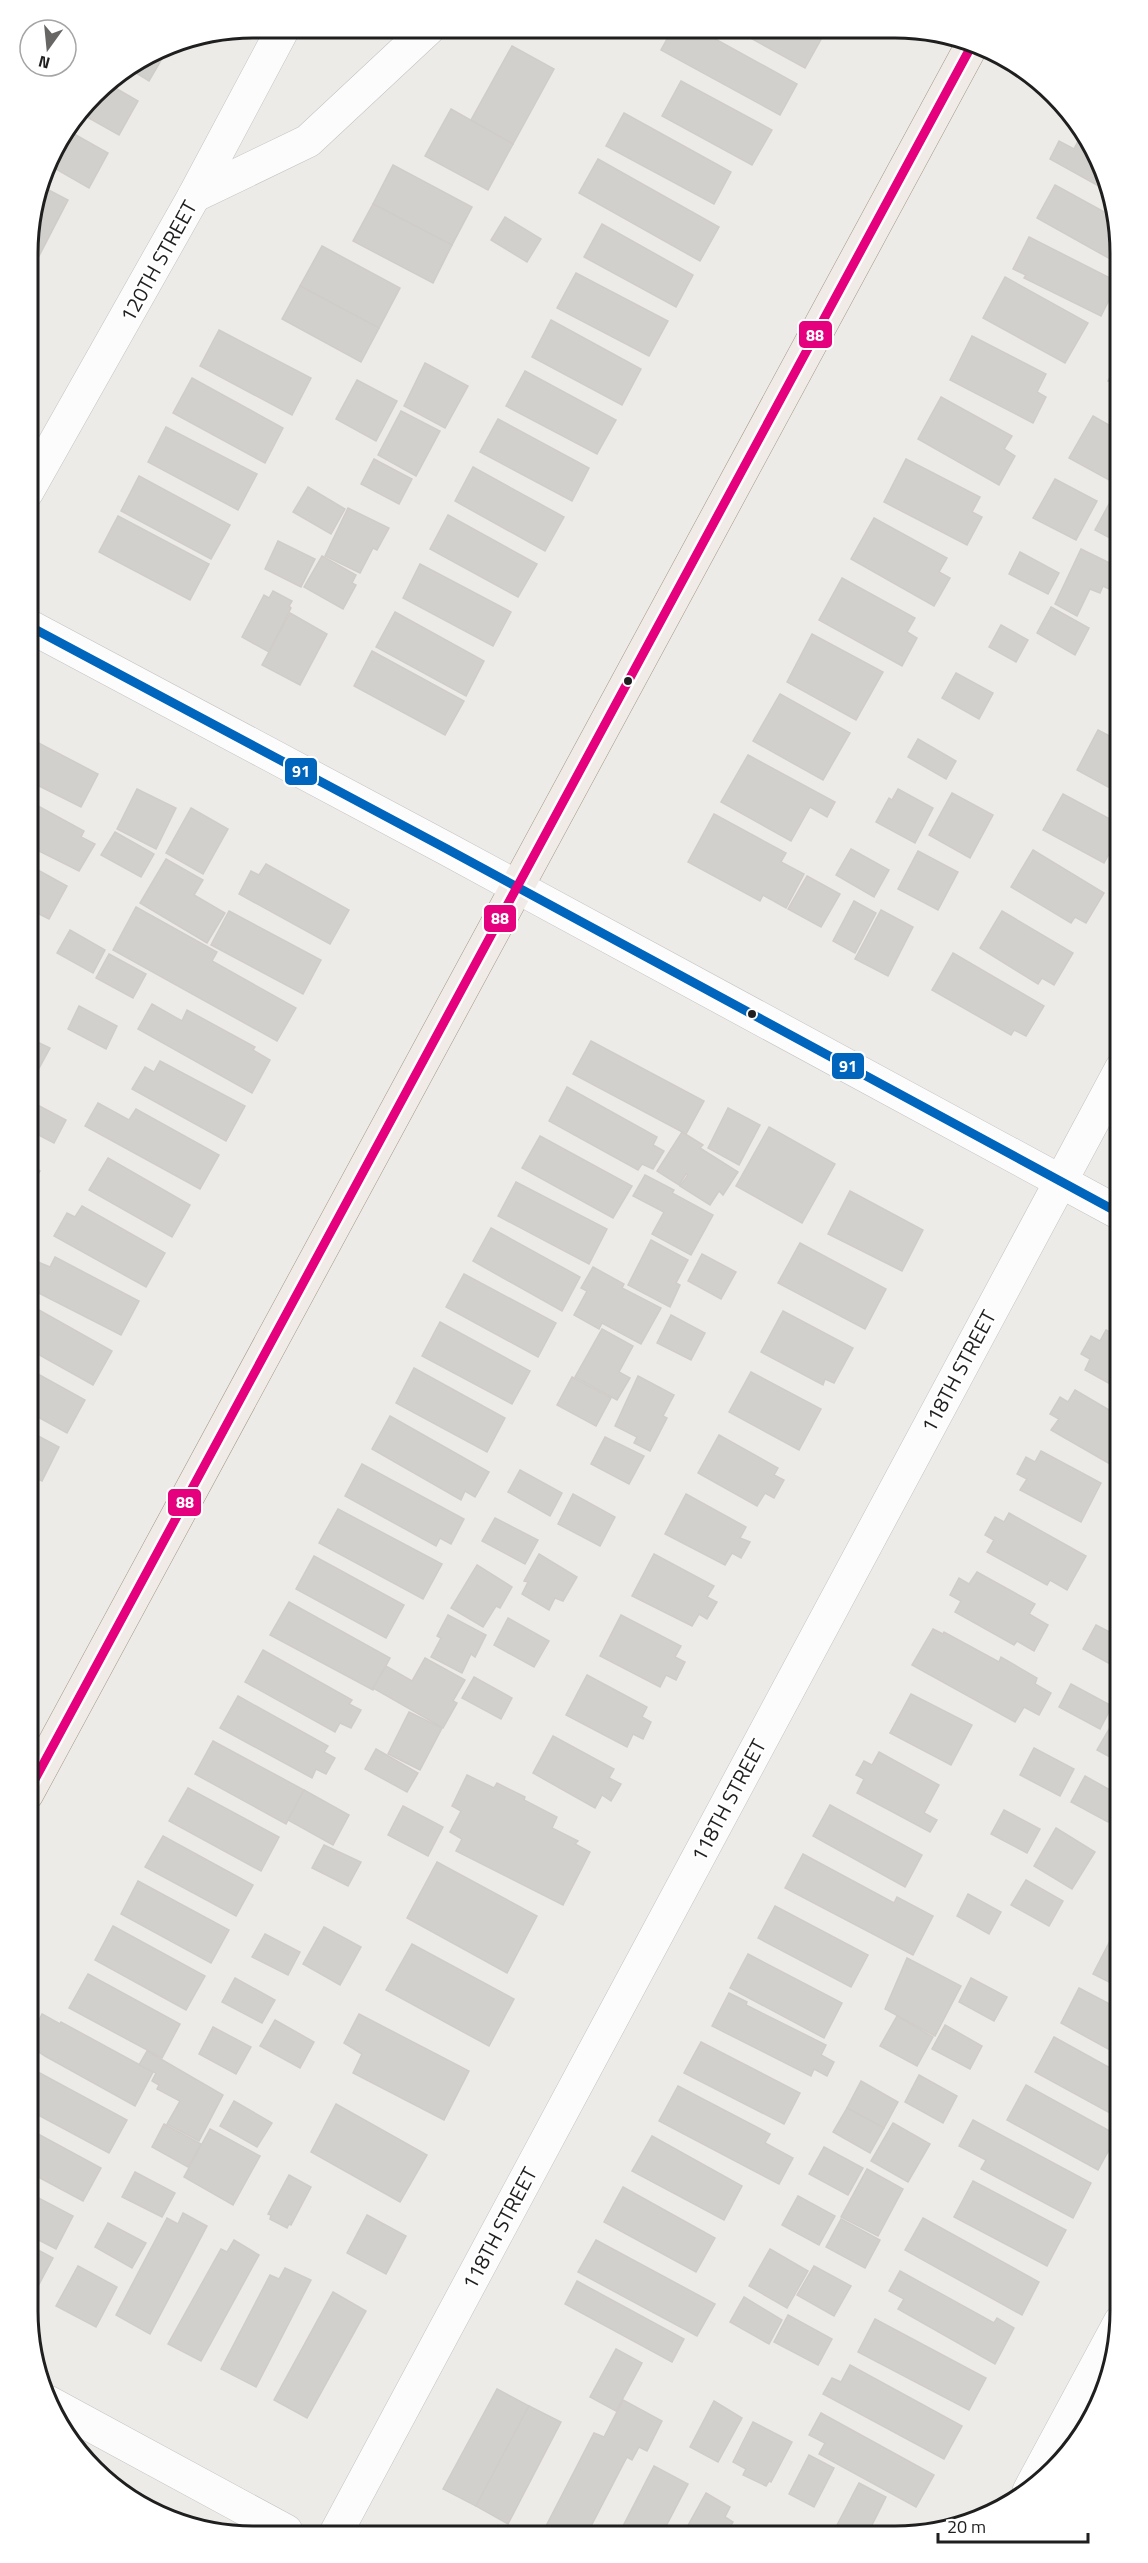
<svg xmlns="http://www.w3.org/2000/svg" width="1148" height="2563" font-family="'Titillium Web',sans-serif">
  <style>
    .building { fill: #d2d0cd; stroke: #d0cdc9; stroke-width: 1.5 }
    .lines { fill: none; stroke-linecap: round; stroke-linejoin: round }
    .minor-casing { stroke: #c4c3c2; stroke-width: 34 }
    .major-casing { stroke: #a39786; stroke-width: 34 }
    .minor { stroke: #fcfcfc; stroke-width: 33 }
    .major { stroke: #f0ebe6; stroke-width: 33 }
    .bus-1-casing { stroke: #fff; stroke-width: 14 }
    .bus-2-casing { stroke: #fff; stroke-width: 14 }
    .bus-1 { stroke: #0065bd; stroke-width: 9 }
    .bus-2 { stroke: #e5007d; stroke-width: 9 }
    .bus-dot { fill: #1f1f1f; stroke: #fff; stroke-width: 2 }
    .labels { text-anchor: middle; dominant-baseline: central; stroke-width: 4.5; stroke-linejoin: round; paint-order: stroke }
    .street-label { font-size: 21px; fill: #1f1f1f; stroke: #fff }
    .rim { fill: none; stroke: #1f1f1f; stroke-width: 3 }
    .line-badge { stroke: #fff; stroke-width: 2 }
    .badge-label { font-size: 16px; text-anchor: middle; font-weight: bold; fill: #fff }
  </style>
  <rect width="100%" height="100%" fill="#edebe8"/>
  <g class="building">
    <path d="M 672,30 L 699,30 L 797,84 L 780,115 L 661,50 Z"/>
    <path d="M 736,30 L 818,31 L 824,34 L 805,68 Z"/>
    <path d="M 512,46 L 554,69 L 513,144 L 471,120 Z"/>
    <path d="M 162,47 L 167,50 L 149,81 L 128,68 Z"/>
    <path d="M 681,81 L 772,130 L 752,165 L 662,116 Z"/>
    <path d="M 105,82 L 138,101 L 119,135 L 80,113 Z"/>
    <path d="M 451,109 L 513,144 L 488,190 L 425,156 Z"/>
    <path d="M 624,113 L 731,172 L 714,204 L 606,146 Z"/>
    <path d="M 67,130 L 108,153 L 89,188 L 47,164 L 50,153 Z"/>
    <path d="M 1081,135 L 1088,139 L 1113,194 L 1050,159 L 1059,141 L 1074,149 Z"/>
    <path d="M 598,159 L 719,227 L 700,261 L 579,193 Z"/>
    <path d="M 393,165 L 472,207 L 452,245 L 373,204 Z"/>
    <path d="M 1055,185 L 1117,219 L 1121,265 L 1037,218 Z"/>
    <path d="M 41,186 L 68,200 L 38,258 L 28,252 L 28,237 Z"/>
    <path d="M 373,204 L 452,245 L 433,283 L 353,241 Z"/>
    <path d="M 505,217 L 541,239 L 527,262 L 491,240 Z"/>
    <path d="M 602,224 L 693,275 L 676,307 L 584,257 Z"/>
    <path d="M 1029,237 L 1118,282 L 1101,316 L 1024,278 L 1026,275 L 1013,269 Z"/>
    <path d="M 322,246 L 400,288 L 379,328 L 300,286 Z"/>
    <path d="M 576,273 L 668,321 L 649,356 L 557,308 Z"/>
    <path d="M 1005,277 L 1088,323 L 1065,363 L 983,318 Z"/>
    <path d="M 300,286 L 379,328 L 361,362 L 282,319 Z"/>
    <path d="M 551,320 L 641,369 L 622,405 L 532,357 Z"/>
    <path d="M 219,330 L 311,378 L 292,415 L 200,366 Z"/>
    <path d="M 972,336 L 1046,374 L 1037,392 L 1046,397 L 1033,423 L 950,380 Z"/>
    <path d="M 1121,357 L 1121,388 L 1108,381 Z"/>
    <path d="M 425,363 L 468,386 L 445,428 L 404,406 Z"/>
    <path d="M 525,371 L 616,420 L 597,454 L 506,406 Z"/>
    <path d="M 192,378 L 283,428 L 265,463 L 173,413 Z"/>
    <path d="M 357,380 L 397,401 L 376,441 L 336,419 Z"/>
    <path d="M 941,397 L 1012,436 L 1004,449 L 1015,456 L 999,485 L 918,439 Z"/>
    <path d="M 401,411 L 440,431 L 416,476 L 378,455 Z"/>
    <path d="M 1093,416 L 1121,432 L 1121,463 L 1111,481 L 1069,458 Z"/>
    <path d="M 498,419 L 589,468 L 572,501 L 480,452 Z"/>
    <path d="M 166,427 L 257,474 L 238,510 L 148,462 Z"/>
    <path d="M 374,459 L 412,479 L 399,504 L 361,484 Z"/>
    <path d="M 906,459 L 980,497 L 972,512 L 982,517 L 967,545 L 884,502 Z"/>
    <path d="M 473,467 L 564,517 L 545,551 L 455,501 Z"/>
    <path d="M 139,476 L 230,525 L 211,559 L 121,511 Z"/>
    <path d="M 1055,479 L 1097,501 L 1076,540 L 1033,518 Z"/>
    <path d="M 308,487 L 345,509 L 331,534 L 293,512 Z"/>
    <path d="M 1116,491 L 1121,494 L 1121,544 L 1095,530 Z"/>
    <path d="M 348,508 L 389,528 L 377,550 L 373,548 L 360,573 L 325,556 Z"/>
    <path d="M 448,515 L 537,564 L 518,597 L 430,549 Z"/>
    <path d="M 118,516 L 209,564 L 190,600 L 99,552 Z"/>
    <path d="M 874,518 L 947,558 L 939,572 L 950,578 L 934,606 L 851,559 Z"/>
    <path d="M 278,541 L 315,559 L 301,587 L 265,569 Z"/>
    <path d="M 1081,549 L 1114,565 L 1112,569 L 1117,571 L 1109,589 L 1103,586 L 1100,593 L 1090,589 L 1077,616 L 1055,604 Z"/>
    <path d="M 1020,552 L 1059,573 L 1048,594 L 1009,574 Z"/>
    <path d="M 322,556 L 356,575 L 352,583 L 356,585 L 343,609 L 304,587 Z"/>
    <path d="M 420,564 L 511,612 L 493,646 L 403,598 Z"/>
    <path d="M 842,578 L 915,618 L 907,632 L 917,638 L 902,666 L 819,620 Z"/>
    <path d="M 273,591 L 292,601 L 289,606 L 291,608 L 269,652 L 242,637 L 264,595 L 269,598 Z"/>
    <path d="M 1051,607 L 1089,628 L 1075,655 L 1037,633 Z"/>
    <path d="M 395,612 L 484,661 L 466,696 L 376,647 Z"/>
    <path d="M 290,613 L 327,634 L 300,685 L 262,665 Z"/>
    <path d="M 1001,625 L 1028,640 L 1016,662 L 989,647 Z"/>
    <path d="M 812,634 L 883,672 L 856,720 L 787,682 Z"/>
    <path d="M 372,651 L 464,701 L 445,735 L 354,686 Z"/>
    <path d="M 956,673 L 993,693 L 979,719 L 942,698 Z"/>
    <path d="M 1121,689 L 1121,715 L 1110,709 Z"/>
    <path d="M 780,694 L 850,733 L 823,780 L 753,741 Z"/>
    <path d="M 1098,730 L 1121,742 L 1121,794 L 1077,770 Z"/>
    <path d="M 27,737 L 98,774 L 81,807 L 27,780 Z"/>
    <path d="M 918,739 L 956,761 L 946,779 L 908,757 Z"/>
    <path d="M 748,755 L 835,802 L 827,817 L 810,807 L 791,841 L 721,802 Z"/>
    <path d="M 137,789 L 176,808 L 156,849 L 117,829 Z"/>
    <path d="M 898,789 L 933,808 L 915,843 L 876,822 L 889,798 L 892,800 Z"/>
    <path d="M 952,793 L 993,815 L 970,858 L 929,835 Z"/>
    <path d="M 1063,794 L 1121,825 L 1121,860 L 1109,854 L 1104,863 L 1043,830 Z"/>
    <path d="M 27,800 L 84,831 L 81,837 L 95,844 L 79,871 L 27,845 Z"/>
    <path d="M 191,808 L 228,829 L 203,874 L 166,853 Z"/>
    <path d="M 714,814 L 786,853 L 781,862 L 804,874 L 786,908 L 763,895 L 760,901 L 688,862 Z"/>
    <path d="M 115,832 L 154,854 L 141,877 L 101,855 Z"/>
    <path d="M 851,849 L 889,870 L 874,897 L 836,875 Z"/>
    <path d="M 1033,850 L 1104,893 L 1086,923 L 1075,917 L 1071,923 L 1011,887 Z"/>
    <path d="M 918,851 L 958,872 L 938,910 L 898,889 Z"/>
    <path d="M 166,859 L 203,880 L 194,895 L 225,913 L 207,943 L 140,903 Z"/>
    <path d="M 27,864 L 67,886 L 49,919 L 27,908 Z"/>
    <path d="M 266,864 L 349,910 L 330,944 L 239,894 L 251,871 L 259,875 Z"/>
    <path d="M 807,876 L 840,894 L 821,927 L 788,909 Z"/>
    <path d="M 854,901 L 876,913 L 855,953 L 833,941 Z"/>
    <path d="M 136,907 L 217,952 L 212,961 L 296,1008 L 277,1041 L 113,950 Z"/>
    <path d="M 881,910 L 913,927 L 888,976 L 855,959 Z"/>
    <path d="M 229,911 L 321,960 L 303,994 L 211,945 Z"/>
    <path d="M 1002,911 L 1073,953 L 1054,985 L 1042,978 L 1038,984 L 980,948 Z"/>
    <path d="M 70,930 L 105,950 L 93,973 L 57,953 Z"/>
    <path d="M 953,953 L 1044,1006 L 1026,1036 L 1014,1030 L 1011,1035 L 932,990 Z"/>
    <path d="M 109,954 L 146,974 L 133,998 L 96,978 Z"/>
    <path d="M 152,1004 L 182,1021 L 187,1010 L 255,1047 L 253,1050 L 270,1060 L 252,1093 L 138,1029 Z"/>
    <path d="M 79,1006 L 117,1026 L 106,1049 L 68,1029 Z"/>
    <path d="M 27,1037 L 50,1048 L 37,1072 L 27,1066 Z"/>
    <path d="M 591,1041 L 704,1101 L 686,1134 L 573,1074 Z"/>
    <path d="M 160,1061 L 245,1106 L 226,1141 L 132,1089 L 145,1067 L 154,1072 Z"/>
    <path d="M 567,1087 L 657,1137 L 653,1145 L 664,1151 L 653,1169 L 642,1164 L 638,1170 L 549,1121 Z"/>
    <path d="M 28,1100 L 66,1120 L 54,1143 L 27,1129 Z"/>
    <path d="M 98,1103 L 129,1120 L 136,1109 L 219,1155 L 200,1189 L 85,1126 Z"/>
    <path d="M 728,1108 L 760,1125 L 739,1165 L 708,1148 Z"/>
    <path d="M 769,1127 L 835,1164 L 802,1223 L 736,1186 Z"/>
    <path d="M 682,1132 L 703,1145 L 700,1148 L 738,1172 L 723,1195 L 719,1191 L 710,1205 L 680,1186 L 688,1175 L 686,1174 L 679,1185 L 657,1171 Z"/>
    <path d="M 540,1136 L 632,1186 L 613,1218 L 522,1168 Z"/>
    <path d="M 108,1158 L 190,1205 L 172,1237 L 89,1190 Z"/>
    <path d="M 27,1163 L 40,1171 L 27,1192 Z"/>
    <path d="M 645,1175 L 674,1190 L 672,1193 L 713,1215 L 691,1255 L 652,1234 L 664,1212 L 633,1196 Z"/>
    <path d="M 516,1182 L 607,1229 L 589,1264 L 498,1216 Z"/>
    <path d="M 850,1191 L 923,1230 L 902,1271 L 828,1234 Z"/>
    <path d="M 82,1206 L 165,1253 L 146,1287 L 54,1236 L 67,1213 L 75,1217 Z"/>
    <path d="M 491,1228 L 580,1277 L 562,1311 L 473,1261 Z"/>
    <path d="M 651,1240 L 688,1260 L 676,1283 L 680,1285 L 670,1307 L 628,1285 Z"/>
    <path d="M 800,1243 L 886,1289 L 865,1329 L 778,1283 Z"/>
    <path d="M 702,1254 L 736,1272 L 721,1299 L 688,1281 Z"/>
    <path d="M 55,1257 L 139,1301 L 121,1335 L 27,1287 L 27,1282 L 38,1262 L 50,1267 Z"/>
    <path d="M 593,1267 L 624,1284 L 622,1288 L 661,1308 L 641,1344 L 602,1323 L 599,1329 L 574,1315 L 587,1291 L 581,1288 Z"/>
    <path d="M 464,1274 L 556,1323 L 538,1357 L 446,1307 Z"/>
    <path d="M 30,1305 L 112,1351 L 93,1385 L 27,1348 L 27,1310 Z"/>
    <path d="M 783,1311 L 853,1348 L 834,1383 L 825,1379 L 823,1385 L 761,1352 Z"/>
    <path d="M 671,1315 L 705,1333 L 691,1360 L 657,1343 Z"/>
    <path d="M 440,1322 L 530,1371 L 512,1404 L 422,1356 Z"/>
    <path d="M 602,1329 L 633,1346 L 619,1372 L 630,1378 L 617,1400 L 575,1377 Z"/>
    <path d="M 1106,1330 L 1121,1338 L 1121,1390 L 1085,1370 L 1090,1359 L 1081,1354 L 1091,1336 L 1100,1341 Z"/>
    <path d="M 27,1368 L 85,1400 L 67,1433 L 27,1411 Z"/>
    <path d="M 414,1368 L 505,1418 L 487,1452 L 396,1403 Z"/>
    <path d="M 751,1372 L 821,1409 L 799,1450 L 729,1412 Z"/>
    <path d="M 638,1376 L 674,1395 L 663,1416 L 667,1418 L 650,1451 L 634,1443 L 637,1437 L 615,1426 Z"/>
    <path d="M 572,1377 L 611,1398 L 596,1426 L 557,1405 Z"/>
    <path d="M 1075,1390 L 1121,1417 L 1121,1445 L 1110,1464 L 1051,1430 L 1059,1419 L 1050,1414 L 1060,1397 L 1068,1402 Z"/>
    <path d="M 390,1416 L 489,1472 L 475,1497 L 465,1491 L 461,1500 L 372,1449 Z"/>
    <path d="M 27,1430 L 59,1447 L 42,1481 L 27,1474 Z"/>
    <path d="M 719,1435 L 778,1468 L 774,1475 L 784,1480 L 774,1498 L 765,1493 L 757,1506 L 698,1473 Z"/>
    <path d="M 605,1437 L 644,1456 L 629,1484 L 591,1464 Z"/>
    <path d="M 1041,1451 L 1101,1483 L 1081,1522 L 1020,1490 L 1027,1479 L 1017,1474 L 1026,1457 L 1035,1462 Z"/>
    <path d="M 362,1464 L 464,1519 L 451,1544 L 440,1538 L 436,1546 L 345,1496 Z"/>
    <path d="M 520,1470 L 562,1493 L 550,1516 L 508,1492 Z"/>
    <path d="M 573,1494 L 615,1517 L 600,1546 L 558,1524 Z"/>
    <path d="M 686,1494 L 746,1527 L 740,1538 L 750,1542 L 741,1558 L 732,1553 L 725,1565 L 665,1534 Z"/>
    <path d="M 338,1509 L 442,1564 L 423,1599 L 319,1543 Z"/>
    <path d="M 1009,1513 L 1086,1556 L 1067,1590 L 1050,1580 L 1047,1585 L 987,1552 L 994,1540 L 985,1535 L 995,1517 L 1004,1522 Z"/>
    <path d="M 495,1518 L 538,1540 L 525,1564 L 482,1541 Z"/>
    <path d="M 539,1554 L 577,1577 L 563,1601 L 555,1598 L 549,1610 L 522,1594 L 528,1582 L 524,1581 Z"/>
    <path d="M 654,1554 L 714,1586 L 707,1597 L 717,1602 L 707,1619 L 699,1614 L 692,1626 L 632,1596 Z"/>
    <path d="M 314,1556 L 404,1605 L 386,1638 L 296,1589 Z"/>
    <path d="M 477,1565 L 512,1587 L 500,1608 L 496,1606 L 483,1627 L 451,1608 Z"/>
    <path d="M 977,1572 L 1035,1604 L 1029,1614 L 1048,1625 L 1034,1651 L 1017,1641 L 1014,1645 L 955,1612 L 961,1601 L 950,1595 L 959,1578 L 969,1584 Z"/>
    <path d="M 289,1602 L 390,1658 L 373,1690 L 270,1635 Z"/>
    <path d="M 448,1615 L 486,1635 L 475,1657 L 471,1654 L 462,1673 L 431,1657 L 441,1638 L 437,1636 Z"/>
    <path d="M 621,1615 L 681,1646 L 675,1657 L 685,1662 L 676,1680 L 666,1675 L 660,1687 L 600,1656 Z"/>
    <path d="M 508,1618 L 549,1641 L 534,1667 L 494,1645 Z"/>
    <path d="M 1096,1625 L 1121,1638 L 1121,1670 L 1083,1649 Z"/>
    <path d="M 933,1629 L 943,1634 L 944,1632 L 999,1662 L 1001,1657 L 1037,1678 L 1035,1684 L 1051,1693 L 1039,1715 L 1024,1707 L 1015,1722 L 912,1665 Z"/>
    <path d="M 263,1650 L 352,1700 L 349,1704 L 361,1710 L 351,1728 L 340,1723 L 335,1732 L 245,1682 Z"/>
    <path d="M 425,1658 L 465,1680 L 453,1701 L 457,1703 L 443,1728 L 373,1688 L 386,1666 L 412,1681 Z"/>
    <path d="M 587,1675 L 647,1707 L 642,1717 L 651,1722 L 643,1739 L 633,1734 L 627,1747 L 566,1715 Z"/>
    <path d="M 474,1677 L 512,1698 L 501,1719 L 462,1698 Z"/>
    <path d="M 1071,1684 L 1112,1706 L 1100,1729 L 1059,1707 Z"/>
    <path d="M 911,1694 L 972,1725 L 951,1765 L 890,1733 Z"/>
    <path d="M 238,1696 L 328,1746 L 324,1752 L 335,1758 L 326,1774 L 316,1769 L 312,1778 L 220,1728 Z"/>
    <path d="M 409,1712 L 442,1728 L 420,1770 L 388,1754 Z"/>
    <path d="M 1112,1724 L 1121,1729 L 1121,1763 L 1097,1750 Z"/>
    <path d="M 553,1736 L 614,1769 L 609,1778 L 621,1784 L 611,1801 L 602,1795 L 595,1808 L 533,1773 Z"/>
    <path d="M 213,1741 L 304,1790 L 286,1824 L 195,1774 Z"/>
    <path d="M 1034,1748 L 1074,1769 L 1060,1796 L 1020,1775 Z"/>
    <path d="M 376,1749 L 418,1773 L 407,1792 L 365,1769 Z"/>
    <path d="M 879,1752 L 939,1785 L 924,1813 L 937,1820 L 930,1832 L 857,1793 L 864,1779 L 856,1775 L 864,1761 L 872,1765 Z"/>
    <path d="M 467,1775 L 494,1788 L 497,1783 L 525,1797 L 524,1800 L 557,1817 L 552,1828 L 578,1841 L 575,1844 L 590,1852 L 563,1905 L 456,1851 L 462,1839 L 450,1832 L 461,1811 L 452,1806 Z"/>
    <path d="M 1085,1776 L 1121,1796 L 1108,1822 L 1071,1802 Z"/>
    <path d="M 188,1788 L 279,1837 L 261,1871 L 169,1821 Z"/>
    <path d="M 304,1790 L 349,1815 L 333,1845 L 288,1820 Z"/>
    <path d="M 830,1805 L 922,1855 L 905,1887 L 813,1836 Z"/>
    <path d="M 403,1806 L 443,1827 L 428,1856 L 388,1835 Z"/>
    <path d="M 1004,1810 L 1040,1829 L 1027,1853 L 991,1834 Z"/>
    <path d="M 1056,1828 L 1095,1852 L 1072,1889 L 1034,1866 Z"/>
    <path d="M 163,1836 L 253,1885 L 236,1916 L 145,1867 Z"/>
    <path d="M 324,1845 L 361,1862 L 348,1886 L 312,1868 Z"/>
    <path d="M 803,1854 L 894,1903 L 897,1897 L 933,1916 L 913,1955 L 785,1888 Z"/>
    <path d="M 437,1862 L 537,1916 L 507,1973 L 407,1918 Z"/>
    <path d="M 1026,1880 L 1063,1901 L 1049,1926 L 1011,1905 Z"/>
    <path d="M 138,1881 L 229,1930 L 211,1963 L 121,1914 Z"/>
    <path d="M 968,1894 L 1001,1912 L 989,1934 L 957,1916 Z"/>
    <path d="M 775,1906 L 868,1955 L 851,1987 L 758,1938 Z"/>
    <path d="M 113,1926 L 205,1976 L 186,2010 L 95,1960 Z"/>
    <path d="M 324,1927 L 361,1947 L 340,1985 L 303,1964 Z"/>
    <path d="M 265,1934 L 300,1952 L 288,1975 L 252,1957 Z"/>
    <path d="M 1111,1939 L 1121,1944 L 1121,1988 L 1093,1974 Z"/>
    <path d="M 412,1944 L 514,1999 L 489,2046 L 386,1990 Z"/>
    <path d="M 748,1954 L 842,2003 L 824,2038 L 730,1988 Z"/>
    <path d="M 907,1958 L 961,1986 L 935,2036 L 885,2009 Z"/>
    <path d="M 88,1974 L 180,2024 L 162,2058 L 69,2008 Z"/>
    <path d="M 235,1978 L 275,2000 L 262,2023 L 222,2002 Z"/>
    <path d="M 971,1978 L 1007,1997 L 994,2021 L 959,2002 Z"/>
    <path d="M 1079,1988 L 1121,2010 L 1121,2056 L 1061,2023 Z"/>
    <path d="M 729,1993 L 747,2002 L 746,2005 L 826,2045 L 821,2055 L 834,2062 L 827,2076 L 814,2069 L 811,2076 L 712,2026 Z"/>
    <path d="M 42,2014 L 60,2024 L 61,2022 L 153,2072 L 135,2106 L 45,2056 L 27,2044 Z"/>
    <path d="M 359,2014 L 469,2071 L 444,2120 L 353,2073 L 362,2054 L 344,2043 Z"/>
    <path d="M 897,2016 L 933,2037 L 917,2066 L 880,2046 Z"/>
    <path d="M 275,2020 L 314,2042 L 300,2068 L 260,2046 Z"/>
    <path d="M 945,2025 L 982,2046 L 970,2069 L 932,2049 Z"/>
    <path d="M 213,2027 L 251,2047 L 236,2074 L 199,2054 Z"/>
    <path d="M 1054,2037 L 1121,2074 L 1121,2119 L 1035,2072 Z"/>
    <path d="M 701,2042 L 800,2093 L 784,2124 L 684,2073 Z"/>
    <path d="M 147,2051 L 223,2095 L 199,2141 L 167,2124 L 180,2101 L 157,2089 L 159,2085 L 152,2081 L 156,2073 L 139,2065 Z"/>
    <path d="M 36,2071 L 127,2120 L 109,2153 L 27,2109 L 27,2088 Z"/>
    <path d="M 919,2075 L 957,2096 L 943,2123 L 905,2102 Z"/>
    <path d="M 861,2081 L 898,2102 L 884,2128 L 847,2108 Z"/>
    <path d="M 1026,2085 L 1117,2135 L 1098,2170 L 1007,2120 Z"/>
    <path d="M 678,2086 L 770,2134 L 765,2143 L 793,2158 L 779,2184 L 659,2121 Z"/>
    <path d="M 234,2101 L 272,2123 L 257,2147 L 220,2126 Z"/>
    <path d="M 336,2104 L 427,2155 L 400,2202 L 311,2152 Z"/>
    <path d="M 847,2108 L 884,2128 L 870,2153 L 833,2132 Z"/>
    <path d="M 973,2120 L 1091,2183 L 1073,2218 L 981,2169 L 986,2160 L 959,2146 Z"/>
    <path d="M 893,2123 L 930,2144 L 908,2182 L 871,2161 Z"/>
    <path d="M 164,2124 L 201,2144 L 188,2167 L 152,2147 Z"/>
    <path d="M 27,2128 L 101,2168 L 83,2201 L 27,2171 Z"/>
    <path d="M 210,2129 L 260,2156 L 233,2205 L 184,2177 Z"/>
    <path d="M 652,2136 L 742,2186 L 724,2220 L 632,2171 Z"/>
    <path d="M 824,2147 L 863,2168 L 848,2195 L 809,2174 Z"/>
    <path d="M 867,2169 L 903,2189 L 878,2236 L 841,2217 Z"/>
    <path d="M 135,2172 L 175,2193 L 162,2217 L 122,2197 Z"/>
    <path d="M 289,2175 L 311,2187 L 291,2225 L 289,2224 L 287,2228 L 270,2219 L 271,2215 L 268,2214 Z"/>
    <path d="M 973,2181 L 1066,2230 L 1047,2266 L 954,2217 Z"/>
    <path d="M 623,2187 L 715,2238 L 696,2272 L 604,2222 Z"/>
    <path d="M 27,2192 L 73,2216 L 56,2249 L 27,2234 Z"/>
    <path d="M 798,2196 L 835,2216 L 819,2245 L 782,2225 Z"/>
    <path d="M 183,2213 L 207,2226 L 150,2334 L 116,2315 L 167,2218 L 178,2224 Z"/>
    <path d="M 367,2215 L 406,2236 L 386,2274 L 347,2253 Z"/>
    <path d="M 923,2218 L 1039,2282 L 1022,2315 L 905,2250 Z"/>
    <path d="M 841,2219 L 880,2240 L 865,2268 L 826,2247 Z"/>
    <path d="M 108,2223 L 146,2243 L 132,2268 L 95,2247 Z"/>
    <path d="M 234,2240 L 259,2255 L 201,2361 L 168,2344 L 221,2249 L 227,2252 Z"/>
    <path d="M 596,2240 L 715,2304 L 697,2336 L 578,2272 Z"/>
    <path d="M 27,2244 L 53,2258 L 36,2290 L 27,2286 Z"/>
    <path d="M 770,2249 L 808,2271 L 787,2308 L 749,2286 Z"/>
    <path d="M 78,2266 L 117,2287 L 96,2327 L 56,2306 Z"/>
    <path d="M 814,2266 L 851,2286 L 834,2316 L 797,2295 Z"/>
    <path d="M 285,2268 L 311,2280 L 256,2387 L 221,2369 L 270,2275 L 279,2279 Z"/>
    <path d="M 900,2271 L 994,2323 L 997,2318 L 1014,2328 L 995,2364 L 898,2309 L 904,2299 L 889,2291 Z"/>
    <path d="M 577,2281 L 684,2339 L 672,2362 L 565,2304 Z"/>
    <path d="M 333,2292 L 366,2311 L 307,2418 L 274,2400 Z"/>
    <path d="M 744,2297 L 782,2320 L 769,2344 L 730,2322 Z"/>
    <path d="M 788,2315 L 832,2339 L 818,2365 L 774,2342 Z"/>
    <path d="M 875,2319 L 986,2378 L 969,2410 L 858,2352 Z"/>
    <path d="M 616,2349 L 642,2363 L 616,2411 L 590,2397 Z"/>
    <path d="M 850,2365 L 962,2426 L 944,2459 L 823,2394 L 832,2378 L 841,2382 Z"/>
    <path d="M 497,2389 L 529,2406 L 476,2506 L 443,2489 Z"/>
    <path d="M 623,2400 L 662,2421 L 647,2451 L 639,2447 L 632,2460 L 627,2457 L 589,2530 L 544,2530 L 594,2433 L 604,2437 Z"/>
    <path d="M 714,2401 L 742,2418 L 718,2462 L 690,2447 Z"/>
    <path d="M 529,2406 L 561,2422 L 508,2524 L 476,2506 Z"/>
    <path d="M 821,2413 L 934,2475 L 916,2507 L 819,2454 L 825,2443 L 809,2435 Z"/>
    <path d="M 753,2422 L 792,2442 L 771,2482 L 769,2481 L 766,2486 L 743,2475 L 746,2469 L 733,2462 Z"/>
    <path d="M 809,2455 L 834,2468 L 814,2507 L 789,2494 Z"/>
    <path d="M 654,2466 L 688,2484 L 664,2530 L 621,2530 Z"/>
    <path d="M 859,2483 L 886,2497 L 870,2529 L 839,2529 L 836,2527 Z"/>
    <path d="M 706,2493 L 730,2507 L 725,2517 L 733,2522 L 729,2529 L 686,2529 Z"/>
  </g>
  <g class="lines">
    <defs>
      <g id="minor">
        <path d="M 194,196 L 308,141 L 429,28"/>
        <path d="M 27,492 L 194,196 L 284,27"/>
        <path d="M 27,625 L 447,849 L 1121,1214"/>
        <path d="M 48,2402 L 286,2531"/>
        <path d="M 1029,2491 L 1120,2322"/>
        <path d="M 337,2531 L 1121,1069"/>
      </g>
      <path id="major" d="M 27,1794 L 973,43"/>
    </defs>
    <use href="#minor" class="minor-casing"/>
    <use href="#major" class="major-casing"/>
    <use href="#minor" class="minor"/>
    <use href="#major" class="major"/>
    <defs>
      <path id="bus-1" d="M 27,625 L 447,849 L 1121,1214"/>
      <path id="bus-2" d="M 27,1794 L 973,43"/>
    </defs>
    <use href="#bus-1" class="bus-1-casing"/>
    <use href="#bus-2" class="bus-2-casing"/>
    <use href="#bus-1" class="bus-1"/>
    <use href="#bus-2" class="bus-2"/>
  </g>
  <g class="bus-dot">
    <circle cx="628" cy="681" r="5"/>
    <circle cx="752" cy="1014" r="5"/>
  </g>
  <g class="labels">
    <g class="street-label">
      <text transform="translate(158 261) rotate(-61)">120TH STREET</text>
      <text transform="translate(958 1371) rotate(-62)">118TH STREET</text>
      <text transform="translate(728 1800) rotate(-62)">118TH STREET</text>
      <text transform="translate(499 2228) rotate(-62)">118TH STREET</text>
    </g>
  </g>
  <path d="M0 0H1148V2563H0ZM253 38H895A215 215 0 0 1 1110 253V2311A215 215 0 0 1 895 2526H253A215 215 0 0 1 38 2311V253A215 215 0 0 1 253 38Z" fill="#fff" fill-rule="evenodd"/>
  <path class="rim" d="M253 38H895A215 215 0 0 1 1110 253V2311A215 215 0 0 1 895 2526H253A215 215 0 0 1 38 2311V253A215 215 0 0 1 253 38Z"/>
  <g class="line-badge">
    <rect x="798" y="320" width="35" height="29" rx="6" fill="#e5007d"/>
    <rect x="284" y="757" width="34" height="29" rx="6" fill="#0065bd"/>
    <rect x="483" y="904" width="34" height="29" rx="6" fill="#e5007d"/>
    <rect x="831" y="1052" width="34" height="28" rx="6" fill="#0065bd"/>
    <rect x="167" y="1488" width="35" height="29" rx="6" fill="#e5007d"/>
  </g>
  <g class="badge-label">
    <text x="815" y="341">88</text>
    <text x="301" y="777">91</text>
    <text x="500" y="924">88</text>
    <text x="848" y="1072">91</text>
    <text x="185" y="1508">88</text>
  </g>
  <g transform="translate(48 48) rotate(195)"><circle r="28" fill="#ffffff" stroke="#a5a5a5" stroke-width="1.5"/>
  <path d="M0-4.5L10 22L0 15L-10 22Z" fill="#676665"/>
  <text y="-9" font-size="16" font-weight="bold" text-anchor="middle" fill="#1f1f1f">N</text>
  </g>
  <path d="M938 2533v9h150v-9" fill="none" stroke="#1f1f1f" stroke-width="3"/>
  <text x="947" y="2533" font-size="18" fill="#1f1f1f" stroke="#ffffff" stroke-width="4.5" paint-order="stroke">20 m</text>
</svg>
